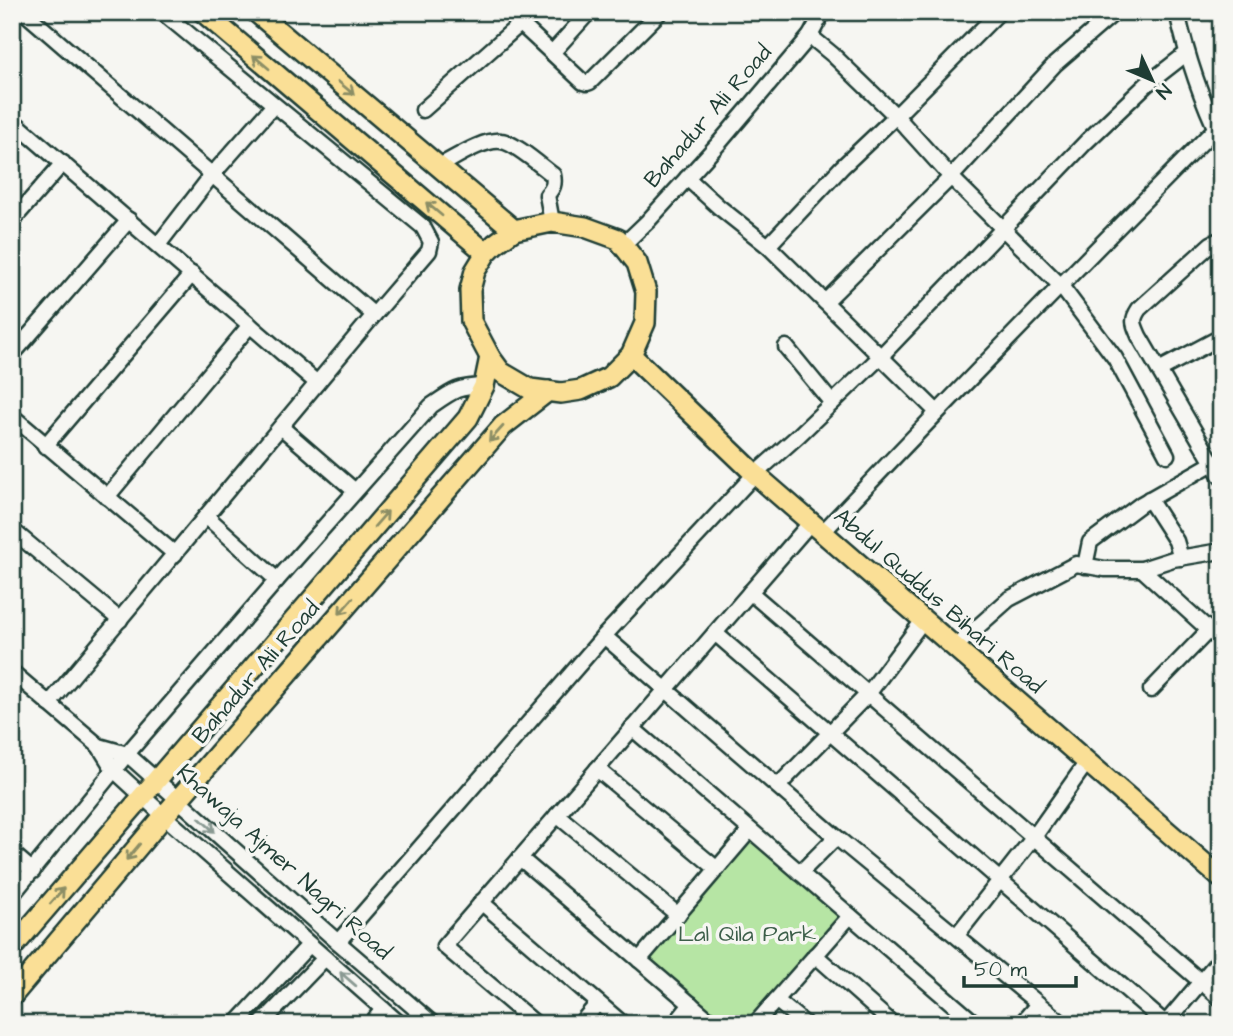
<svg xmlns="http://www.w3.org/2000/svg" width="1233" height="1036" font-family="'Architects Daughter',sans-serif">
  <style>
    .green { fill: #b6e5a4; stroke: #6a916c; stroke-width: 2 }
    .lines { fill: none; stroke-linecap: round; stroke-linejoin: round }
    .minor-casing { stroke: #1f3d34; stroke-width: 19 }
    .major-casing { stroke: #1f3d34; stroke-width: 24 }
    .minor { stroke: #f6f6f2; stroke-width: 14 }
    .major { stroke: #fadf96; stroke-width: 19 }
    .oneway { stroke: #8c8e65 }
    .oneway2 { stroke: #8a9a93 }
    .labels { text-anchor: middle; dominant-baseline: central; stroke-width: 7; stroke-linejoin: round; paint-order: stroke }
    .street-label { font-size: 23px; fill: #1f3d34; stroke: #f6f6f2 }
    .park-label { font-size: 23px; fill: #3d5f4a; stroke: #f6f6f2 }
  </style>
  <rect width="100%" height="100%" fill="#f6f6f2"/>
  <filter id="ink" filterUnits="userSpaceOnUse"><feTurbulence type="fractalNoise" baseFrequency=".0143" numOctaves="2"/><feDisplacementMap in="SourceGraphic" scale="14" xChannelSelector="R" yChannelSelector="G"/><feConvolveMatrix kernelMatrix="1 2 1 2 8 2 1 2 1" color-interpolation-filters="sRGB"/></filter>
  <g filter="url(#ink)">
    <path class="green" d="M 750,830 L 850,916 L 755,1024 L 714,1024 L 639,960 Z"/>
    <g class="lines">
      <defs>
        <g id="minor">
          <path d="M 24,12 L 374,315"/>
          <path d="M 508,12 L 583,82 L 587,83 L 590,82 L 660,12"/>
          <path d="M 1177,12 C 1187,57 1201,99 1221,140"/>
          <path d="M 810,36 L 833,55 L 896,116 L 951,177 L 1061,286 L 1115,358 L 1167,455"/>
          <path d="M 552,53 L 589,12"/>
          <path d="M 423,110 L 520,24"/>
          <path d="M 12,120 L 317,383"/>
          <path d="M 439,166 C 455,158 483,139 501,141 C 514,142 542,167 553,175 C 555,184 553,188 547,195 L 552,222"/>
          <path d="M 687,178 L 719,207 L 768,246 L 937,412"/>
          <path d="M 12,221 L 63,163"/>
          <path d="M 1221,239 L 1211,244 L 1139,309 C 1131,321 1134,324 1139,336 L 1221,477"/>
          <path d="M 158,245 L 212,175 L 274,105"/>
          <path d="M 623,245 L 648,221 L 720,142 L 810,36 L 823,12"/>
          <path d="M 768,246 L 842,167 L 896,116 L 999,12"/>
          <path d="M 825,302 L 951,177 L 1055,64 L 1115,12"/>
          <path d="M 786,347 L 832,403"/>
          <path d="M 12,355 L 129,220"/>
          <path d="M 1159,370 L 1221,337"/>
          <path d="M 12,416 L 175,554"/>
          <path d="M 281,427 L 355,491"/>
          <path d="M 45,446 L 192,274"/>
          <path d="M 107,497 L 250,325"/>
          <path d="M 1149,499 L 1176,541 L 1181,558"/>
          <path d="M 206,516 L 277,580"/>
          <path d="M 12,530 L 120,620"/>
          <path d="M 823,532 C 952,396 1083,262 1215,129 L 1221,128"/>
          <path d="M 1085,566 L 1090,542 L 1141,504 L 1213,463"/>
          <path d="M 1142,569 L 1221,641"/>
          <path d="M 750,592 L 1221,999"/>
          <path d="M 715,633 L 1166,1024"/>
          <path d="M 604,636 L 836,837 L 1063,1024"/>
          <path d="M 955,647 L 1009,599 L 1076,564 L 1105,569 L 1142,569 L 1173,559 L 1221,551"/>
          <path d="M 12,672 L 99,746 L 127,754 L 331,936 L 433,1024"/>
          <path d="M 1151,690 L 1209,630"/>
          <path d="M 49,704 L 374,315 L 429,251 L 431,242 L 423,227 L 162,12"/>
          <path d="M 632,728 L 976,1024"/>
          <path d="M 99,746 L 114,770 L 164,816 L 400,1024"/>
          <path d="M 597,769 L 717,869"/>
          <path d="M 778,786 L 868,694 L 924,619"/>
          <path d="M 557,815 L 678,915"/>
          <path d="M 12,853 L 33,871"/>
          <path d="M 520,858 L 714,1024"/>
          <path d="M 800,873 L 836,837"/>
          <path d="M 12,895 L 127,754 L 277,580 L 431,406 C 454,390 457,387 484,386"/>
          <path d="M 481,902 L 623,1024"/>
          <path d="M 957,935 L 1034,837 L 1087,762"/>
          <path d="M 338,942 L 604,636 L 755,474 L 799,435 L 880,357 L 1086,142 L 1146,85 L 1187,53"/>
          <path d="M 815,955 L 893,1024"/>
          <path d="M 639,960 L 750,830"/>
          <path d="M 776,1000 L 805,1024"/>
          <path d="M 236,1024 L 309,945"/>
          <path d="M 261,1024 L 325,958"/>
          <path d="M 371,1024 L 383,1009"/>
          <path d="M 536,1024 L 444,946 L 811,522"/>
          <path d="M 580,1024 L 598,1003"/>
          <path d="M 675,1024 L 691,1004"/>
          <path d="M 755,1024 L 850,916"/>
          <path d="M 1021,1024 L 1038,1004"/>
          <path d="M 1165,1024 L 1221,958"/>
        </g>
        <g id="major">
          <path d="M 203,12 L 486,253"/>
          <path d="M 256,12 L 514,230"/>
          <path d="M 552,222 L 585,227 L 618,239 L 637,263 L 646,292 L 645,323 L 631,355 L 609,377 L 581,390 L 561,393 L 530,389 L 501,372 L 490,357 L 471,321 L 470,290 L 475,271 L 486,253 L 495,244 L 514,230 Z"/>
          <path d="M 631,355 L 755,474 L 1221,878"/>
          <path d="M 12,948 L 468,418 L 484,386 L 490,357"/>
          <path d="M 12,996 L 164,816 L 503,426 L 548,391"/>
        </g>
      </defs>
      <use href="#minor" class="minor-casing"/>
      <use href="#major" class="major-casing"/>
      <use href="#minor" class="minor"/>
      <use href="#major" class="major"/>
    </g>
    <defs><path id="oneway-shaft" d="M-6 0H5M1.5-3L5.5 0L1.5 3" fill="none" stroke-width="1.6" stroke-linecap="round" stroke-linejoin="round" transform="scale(1.75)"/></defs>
    <g class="oneway">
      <use href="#oneway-shaft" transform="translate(261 62) rotate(-140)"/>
      <use href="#oneway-shaft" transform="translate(346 88) rotate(40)"/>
      <use href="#oneway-shaft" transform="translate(434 209) rotate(-140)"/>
      <use href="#oneway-shaft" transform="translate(496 434) rotate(132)"/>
      <use href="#oneway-shaft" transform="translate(381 519) rotate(-49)"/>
      <use href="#oneway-shaft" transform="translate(346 606) rotate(131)"/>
      <use href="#oneway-shaft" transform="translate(133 852) rotate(130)"/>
      <use href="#oneway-shaft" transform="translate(57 896) rotate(-49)"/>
    </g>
    <g class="oneway2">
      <use href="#oneway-shaft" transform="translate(207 825) rotate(42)"/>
      <use href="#oneway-shaft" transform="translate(348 979) rotate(-139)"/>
    </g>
  </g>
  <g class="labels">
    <g class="street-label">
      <text transform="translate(708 116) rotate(-49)">Bahadur Ali Road</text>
      <text transform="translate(939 601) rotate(41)">Abdul Quddus Bihari Road</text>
      <text transform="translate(256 672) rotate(-49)">Bahadur Ali Road</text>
      <text transform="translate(284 862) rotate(42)">Khawaja Ajmer Nagri Road</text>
    </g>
    <g class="park-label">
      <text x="747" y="934">Lal Qila Park</text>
    </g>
  </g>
  <rect width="1233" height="1036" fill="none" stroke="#f6f6f2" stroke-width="42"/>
  <rect x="21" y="21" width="1191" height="994" fill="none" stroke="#1f3d34" stroke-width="2.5" filter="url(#ink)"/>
  <g transform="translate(1152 80) rotate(134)" stroke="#f6f6f2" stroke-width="5" paint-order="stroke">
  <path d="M0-5L12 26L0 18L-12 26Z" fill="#1f3d34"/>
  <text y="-10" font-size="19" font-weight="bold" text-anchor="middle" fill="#1f3d34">N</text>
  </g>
  <path d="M964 976v10h112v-10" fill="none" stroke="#1f3d34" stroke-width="3.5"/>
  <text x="974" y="976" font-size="21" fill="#1f3d34" stroke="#f6f6f2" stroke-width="5" paint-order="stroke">50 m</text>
</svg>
